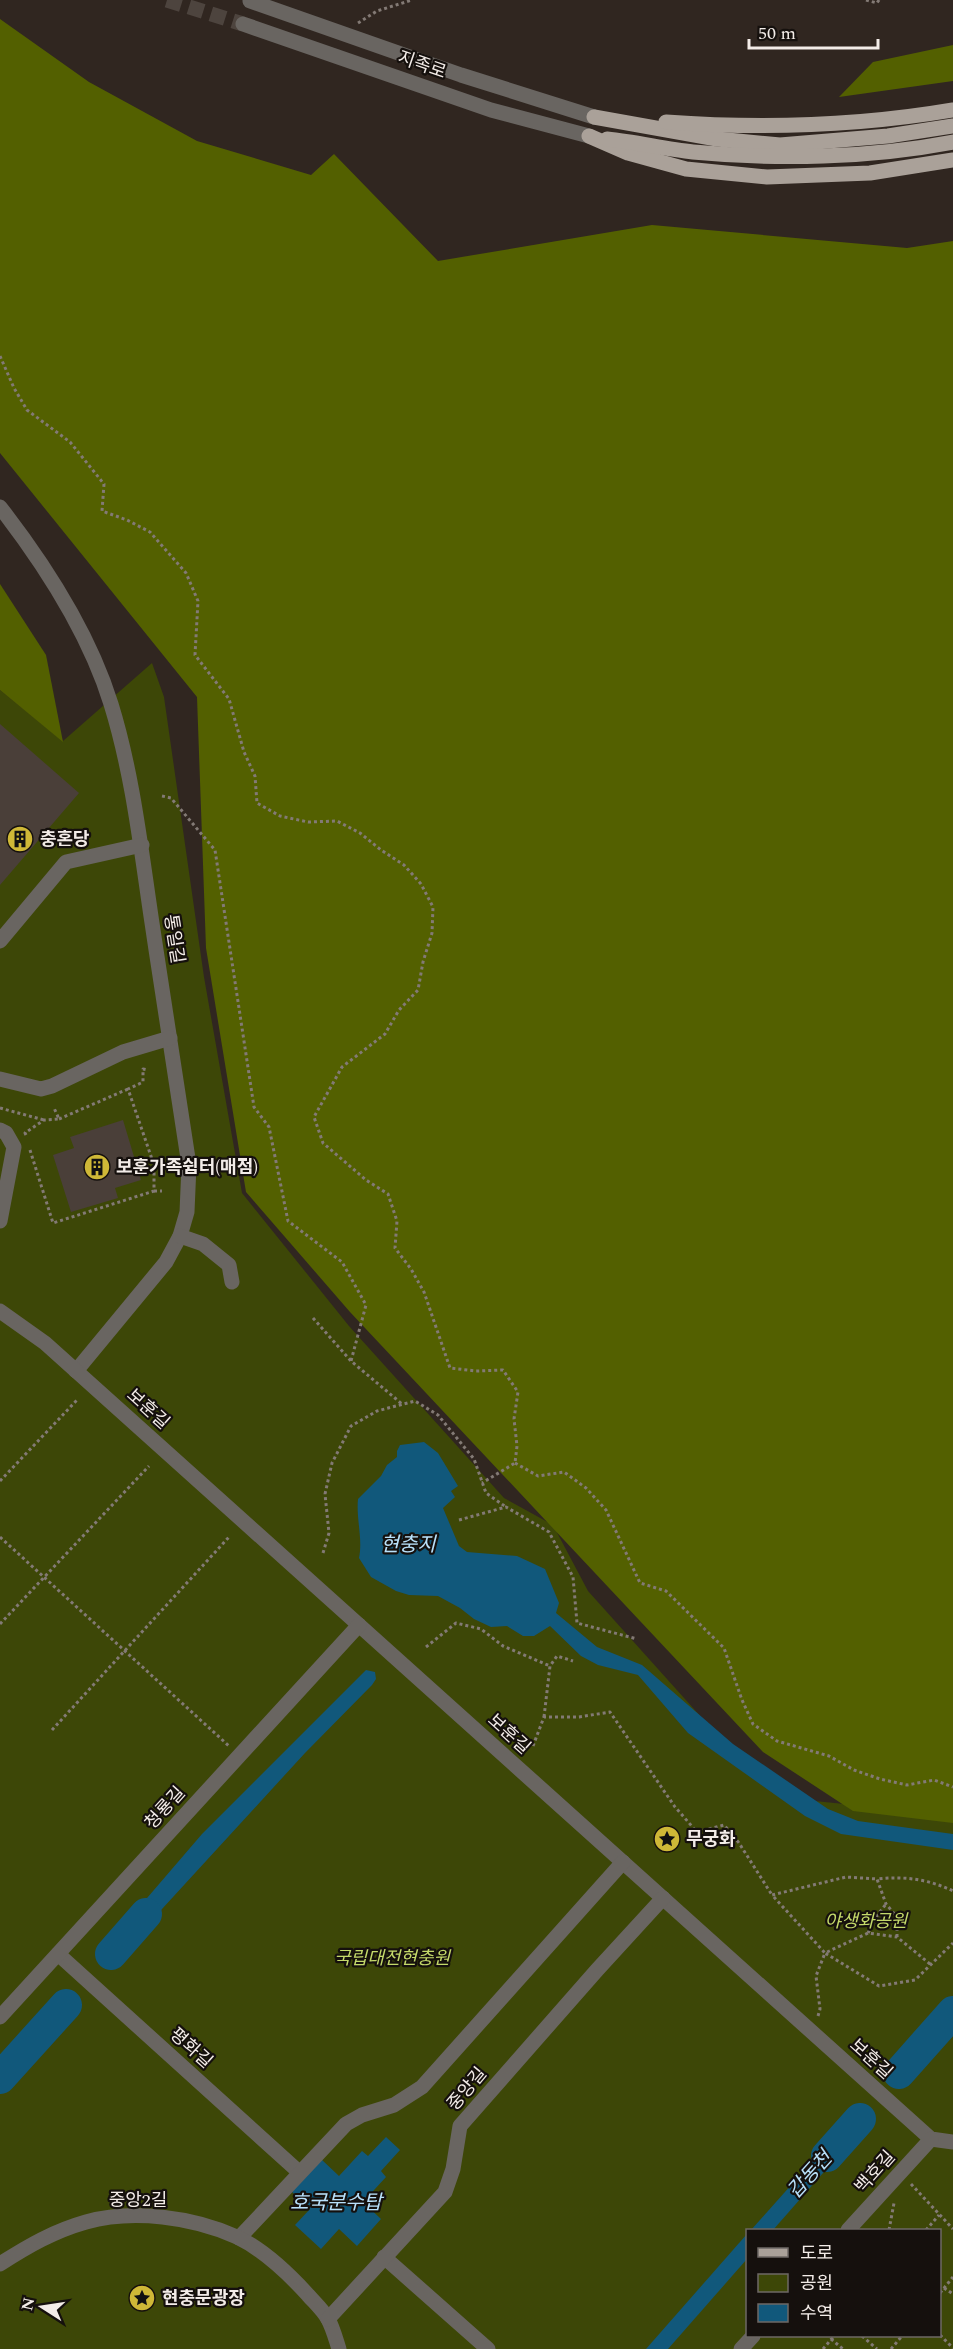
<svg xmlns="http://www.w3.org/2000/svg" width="953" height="2349" font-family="Spectral,'Noto Sans KR',serif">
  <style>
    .green { fill: #3d4707; fill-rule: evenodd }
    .forest { fill: #536000 }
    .water { fill: #11587b }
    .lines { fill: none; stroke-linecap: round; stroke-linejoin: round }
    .river { stroke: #11587b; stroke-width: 32 }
    .building { fill: #4a3f39 }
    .minor-tunnel { stroke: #4d443e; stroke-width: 15; stroke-dasharray: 15 8; stroke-linecap: butt }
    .path { stroke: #837a75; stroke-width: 3; stroke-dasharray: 3 3; stroke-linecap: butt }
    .minor { stroke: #696561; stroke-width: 15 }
    .major { stroke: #aaa199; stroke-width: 15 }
    .labels { text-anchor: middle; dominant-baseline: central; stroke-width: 4.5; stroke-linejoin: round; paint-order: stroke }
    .street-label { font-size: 18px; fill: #f3ece8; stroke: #15100d }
    .poi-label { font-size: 18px; font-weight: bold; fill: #f3ece8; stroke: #15100d; text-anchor: start }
    .park-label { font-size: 18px; font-style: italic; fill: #c4d96a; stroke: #15100d }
    .water-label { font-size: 20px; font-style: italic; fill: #b8e0fa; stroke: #15100d }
  </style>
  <rect width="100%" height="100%" fill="#302620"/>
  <path class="green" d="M 152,663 L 164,697 L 204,977 L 242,1193 L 349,1326 L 504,1498 L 553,1525 L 588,1591 L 755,1777 L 785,1798 L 953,1815 L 953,2349 L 0,2349 L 0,690 L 63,741 ZM 748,2230 L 940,2230 L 940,2336 L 748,2336 Z"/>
  <g class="forest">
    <path d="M 0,19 L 89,82 L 197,141 L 311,175 L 334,154 L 438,261 L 652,225 L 907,248 L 953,241 L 953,1823 L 853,1811 L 763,1752 L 350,1312 L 246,1192 L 206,948 L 197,697 L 0,453 Z"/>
    <path d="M 953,45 L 953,81 L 839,97 L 873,62 Z"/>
    <path d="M 0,584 L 46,655 L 63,742 L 0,690 Z"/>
  </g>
  <g class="water">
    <path d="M 424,1442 L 438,1453 L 458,1486 L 451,1491 L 455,1497 L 443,1508 L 459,1546 L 467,1552 L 517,1556 L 545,1569 L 559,1603 L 556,1613 L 597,1647 L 642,1665 L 733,1744 L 828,1809 L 858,1821 L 953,1834 L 953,1850 L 841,1834 L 805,1816 L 688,1733 L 638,1675 L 598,1665 L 581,1656 L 550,1626 L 534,1636 L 523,1636 L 507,1626 L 491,1627 L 474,1619 L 460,1608 L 438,1596 L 409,1595 L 396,1591 L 371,1577 L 359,1558 C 363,1539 356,1519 358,1499 L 381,1476 L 387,1465 L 397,1457 L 397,1451 L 400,1445 Z"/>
    <path d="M 366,1670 L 375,1672 L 376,1679 L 372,1685 L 305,1753 L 129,1945 L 118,1945 L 117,1933 L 202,1834 Z"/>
    <path d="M 953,1997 L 953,2026 L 915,2067 L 904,2065 L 904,2054 Z"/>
    <path d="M 57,2014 L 57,2027 L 0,2090 L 0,2067 L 46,2017 Z"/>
    <path d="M 848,2125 L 854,2126 L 857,2132 L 852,2140 L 773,2230 L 751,2230 L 841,2129 Z"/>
    <path d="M 386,2137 L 400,2150 L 381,2171 L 386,2177 L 363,2202 L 381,2219 L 357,2246 L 339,2229 L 321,2249 L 295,2225 L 310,2209 L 291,2191 L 321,2159 L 339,2176 L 362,2151 L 368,2156 Z"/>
    <path d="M 747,2234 L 747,2259 L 668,2349 L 646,2349 Z"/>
  </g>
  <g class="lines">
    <g class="river">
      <path d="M 111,1954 L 146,1914"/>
      <path d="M 899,2073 L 953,2012"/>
      <path d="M 0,2078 L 66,2005"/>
      <path d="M 827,2156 L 860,2119"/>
    </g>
  </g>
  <g class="building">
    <path d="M 0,724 L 79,793 L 0,885 Z"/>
    <path d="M 123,1120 L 141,1180 L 115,1188 L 118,1198 L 71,1212 L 53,1155 L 74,1148 L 70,1137 Z"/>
  </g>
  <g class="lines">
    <path class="minor-tunnel" d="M 167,0 L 243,24"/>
    <g class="path">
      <path d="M 866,0 L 877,3 L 879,0"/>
      <path d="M 358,23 L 377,11 L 412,0"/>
      <path d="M 0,356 L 14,388 L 27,410 L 70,442 L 104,484 L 102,511 L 127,520 L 150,532 L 186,573 L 198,601 L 195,655 L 229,699 L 244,752 L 255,776 L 257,803 L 280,816 L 308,822 L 337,821 L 360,833 L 381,850 L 404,865 L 421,884 L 433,907 L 432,933 L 423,962 L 418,990 L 399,1010 L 385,1034 L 342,1067 L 314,1117 L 323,1143 L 366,1180 L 388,1194 L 397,1221 L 395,1248 L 411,1269 L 424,1292 L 450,1368 L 476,1371 L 503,1370 L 518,1392 L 514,1419 L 517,1446 L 515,1463 L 482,1483"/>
      <path d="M 162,796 L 171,798 L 215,850 L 254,1107 L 269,1127 L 288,1221 L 342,1262 L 366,1305 L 351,1361"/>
      <path d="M 0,1108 L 44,1120"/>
      <path d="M 59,1119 L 128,1089"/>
      <path d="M 26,1135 L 25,1133 L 44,1120 L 59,1119 L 54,1108"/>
      <path d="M 30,1150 L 53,1223 L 154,1191 L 154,1165 L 128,1089 L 143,1082 L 143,1069 L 148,1070"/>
      <path d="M 154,1165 L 162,1168"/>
      <path d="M 154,1191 L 162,1191"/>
      <path d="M 313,1318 L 351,1361 L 402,1404"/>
      <path d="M 515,1463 L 538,1476 L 564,1472 L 586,1488 L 606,1510 L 640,1583 L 666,1591 L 724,1648 L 742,1700 L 753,1724 L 777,1741 L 829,1756 L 854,1770 L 880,1779 L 907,1785 L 934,1780 L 953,1787"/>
      <path d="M 0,1481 L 77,1400"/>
      <path d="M 459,1520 L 506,1507 L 549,1532 L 573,1577 L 577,1623 L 637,1639"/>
      <path d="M 0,1537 L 229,1746"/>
      <path d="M 323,1553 L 329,1533 L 325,1494 L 332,1463 L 351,1426 L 377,1411 L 415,1401 L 438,1415 L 474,1459 L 486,1493 L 506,1507"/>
      <path d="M 0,1624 L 149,1466"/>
      <path d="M 426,1647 L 456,1623 L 481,1629 L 503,1646 L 550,1666"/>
      <path d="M 544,1717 L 550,1666 L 557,1656 L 573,1661"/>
      <path d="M 52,1730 L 229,1537"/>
      <path d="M 533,1746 L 544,1717 L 579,1717 L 610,1712 L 675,1807 L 697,1832 L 724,1825 L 739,1843 L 772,1895"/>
      <path d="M 868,1933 L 876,1917 L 886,1904"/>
      <path d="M 897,1937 L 897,1917 L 886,1904 L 877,1879 C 904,1876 928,1879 953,1891"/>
      <path d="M 930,1964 L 897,1937 L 868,1933 L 825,1953 L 879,1986 L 915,1980 L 953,1943"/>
      <path d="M 818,2016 L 820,2009 L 816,1976 L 825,1953 L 772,1895 L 846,1877 L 877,1879"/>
      <path d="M 911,2184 L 953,2229"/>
      <path d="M 889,2230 L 894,2203"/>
      <path d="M 926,2230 L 939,2215"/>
      <path d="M 944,2288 L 953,2294"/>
      <path d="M 940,2293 L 953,2277"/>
      <path d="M 940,2335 L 953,2348"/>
      <path d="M 862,2336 L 877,2349"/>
      <path d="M 831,2339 L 843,2349"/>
      <path d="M 823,2349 L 834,2336"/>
      <path d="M 891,2349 L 902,2336"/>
    </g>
    <g class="minor">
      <path d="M 250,1 L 461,75 L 594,117"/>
      <path d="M 243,24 L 491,110 L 589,136"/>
      <path d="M 0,507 C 45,565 89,633 111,704 C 133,775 141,850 152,923 C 164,1004 177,1085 189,1165 L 187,1212 L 180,1236 L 166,1262 L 76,1371"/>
      <path d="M 0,941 L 66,862 L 142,845"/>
      <path d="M 0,1079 L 41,1089 L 52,1086 L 123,1052 L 170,1038"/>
      <path d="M 0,1130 L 6,1133 L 14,1147 L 0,1221"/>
      <path d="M 180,1236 L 203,1244 L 229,1265 L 232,1282"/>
      <path d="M 0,1311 L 45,1343 L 931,2139 L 953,2142"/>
      <path d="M 58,1954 L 299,2172"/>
      <path d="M 0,2017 L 359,1625"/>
      <path d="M 848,2230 L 931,2139"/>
      <path d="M 239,2238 L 346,2124 L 362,2115 L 394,2105 L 422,2087 L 623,1862"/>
      <path d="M 384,2257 L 488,2349"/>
      <path d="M 0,2264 C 28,2246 54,2231 86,2222 C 133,2209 193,2217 237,2237 C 264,2250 288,2273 308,2295 C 314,2302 323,2310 328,2319 C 333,2328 336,2340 339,2349"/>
      <path d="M 328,2319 L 445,2192 L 453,2169 L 460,2126 L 597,1970 L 663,1898"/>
      <path d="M 741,2349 L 753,2336"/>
    </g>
    <g class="major">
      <path d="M 594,117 L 717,139 L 780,145 L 888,136 L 953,126"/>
      <path d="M 666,122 C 761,129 859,126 953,110"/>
      <path d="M 589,136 L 628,153 L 686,169 L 767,177 L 870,173 L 953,160"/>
      <path d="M 607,139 C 636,142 665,149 693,152 C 777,160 870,158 953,142"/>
    </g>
  </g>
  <defs>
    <symbol id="building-disc" viewBox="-11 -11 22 22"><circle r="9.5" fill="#cfb837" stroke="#15100d"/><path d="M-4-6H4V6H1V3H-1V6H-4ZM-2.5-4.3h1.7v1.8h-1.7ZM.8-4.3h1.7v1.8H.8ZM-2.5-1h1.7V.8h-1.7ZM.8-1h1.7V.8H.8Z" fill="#111"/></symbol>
    <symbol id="sight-disc" viewBox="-11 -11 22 22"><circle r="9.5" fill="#cfb837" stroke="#15100d"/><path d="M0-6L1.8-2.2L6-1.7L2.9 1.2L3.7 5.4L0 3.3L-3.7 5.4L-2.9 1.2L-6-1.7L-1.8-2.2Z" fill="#111"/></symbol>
  </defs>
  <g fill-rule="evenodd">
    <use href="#building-disc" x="5" y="824" width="30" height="30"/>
    <use href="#building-disc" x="82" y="1152" width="30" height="30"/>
    <use href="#sight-disc" x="652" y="1824" width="30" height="30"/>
    <use href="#sight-disc" x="127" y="2283" width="30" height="30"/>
  </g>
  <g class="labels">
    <g class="street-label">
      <text transform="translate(422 65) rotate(19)">지족로</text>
      <text transform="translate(174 939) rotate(81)">통일길</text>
      <text transform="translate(148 1409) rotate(42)">보훈길</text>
      <text transform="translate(509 1734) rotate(42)">보훈길</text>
      <text transform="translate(165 1808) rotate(-48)">청룡길</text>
      <text transform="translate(191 2048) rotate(42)">평화길</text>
      <text transform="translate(871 2059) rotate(42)">보훈길</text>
      <text transform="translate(467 2089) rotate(-50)">중앙길</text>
      <text transform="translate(875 2172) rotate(-48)">백호길</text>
      <text x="138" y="2200">중앙2길</text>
    </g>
    <g class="poi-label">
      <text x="40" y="839">충혼당</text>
      <text x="116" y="1167">보훈가족쉼터(매점)</text>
      <text x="686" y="1839">무궁화</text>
      <text x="162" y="2298">현충문광장</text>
    </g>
    <g class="park-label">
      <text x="866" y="1921">야생화공원</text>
      <text x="392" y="1958">국립대전현충원</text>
    </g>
    <g class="water-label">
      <text x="408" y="1545">현충지</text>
      <text transform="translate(810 2175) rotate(-48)">갑동천</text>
      <text x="336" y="2203">호국분수탑</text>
    </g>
  </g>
  <rect x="746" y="2229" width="195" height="108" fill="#15100d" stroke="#6e6865" stroke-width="1.5"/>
  <rect x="758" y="2248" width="30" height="9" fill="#aaa199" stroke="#6e6865" stroke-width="1.5"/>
  <text x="800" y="2259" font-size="18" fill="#f3ece8">도로</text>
  <rect x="758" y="2274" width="30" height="18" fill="#3d4707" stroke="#6e6865" stroke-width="1.5"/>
  <text x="800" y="2289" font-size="18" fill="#f3ece8">공원</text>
  <rect x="758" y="2304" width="30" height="18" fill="#11587b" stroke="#6e6865" stroke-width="1.5"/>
  <text x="800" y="2319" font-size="18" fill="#f3ece8">수역</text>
  <g transform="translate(42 2307) rotate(282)" stroke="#15100d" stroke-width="4.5" paint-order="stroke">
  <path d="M0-4.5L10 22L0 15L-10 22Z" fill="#f3ece8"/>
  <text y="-9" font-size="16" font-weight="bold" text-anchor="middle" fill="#f3ece8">N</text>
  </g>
  <path d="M749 39v9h129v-9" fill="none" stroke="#f3ece8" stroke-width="3"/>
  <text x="758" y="39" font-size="18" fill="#f3ece8" stroke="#15100d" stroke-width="4.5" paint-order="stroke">50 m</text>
</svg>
